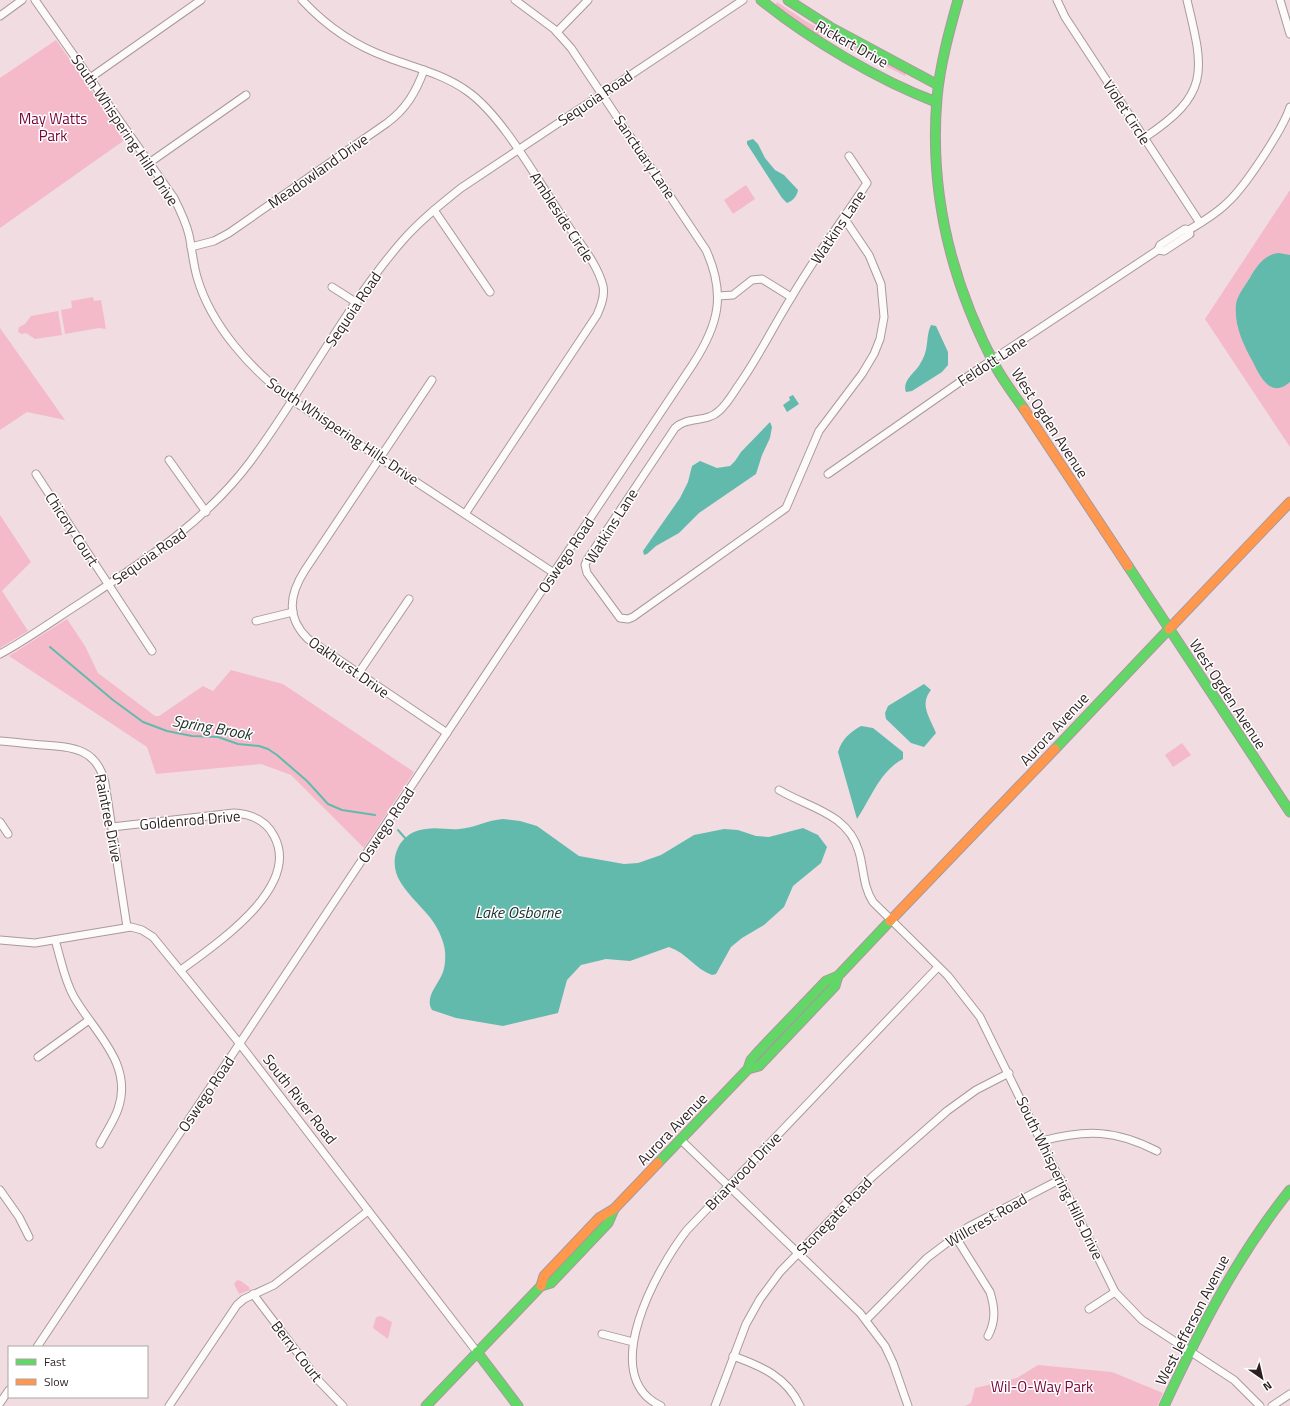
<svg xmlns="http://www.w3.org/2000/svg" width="1290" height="1406" font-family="'Titillium Web',sans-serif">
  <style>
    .green { fill: #f5baca }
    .water { fill: #62baad }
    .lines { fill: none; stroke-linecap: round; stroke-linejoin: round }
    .stream { stroke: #62baad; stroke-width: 2 }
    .street-casing { stroke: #a9999d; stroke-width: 9 }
    .fast-casing { stroke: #a9999d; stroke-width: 11 }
    .slow-casing { stroke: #a9999d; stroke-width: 11 }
    .street { stroke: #fdfafa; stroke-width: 7 }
    .fast { stroke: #63d668; stroke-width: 9 }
    .slow { stroke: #ff974d; stroke-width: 9 }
    .labels { text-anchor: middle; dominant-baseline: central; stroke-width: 3; stroke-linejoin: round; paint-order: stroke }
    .street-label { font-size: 15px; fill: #2c1e21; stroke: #fff }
    .park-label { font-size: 15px; fill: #750438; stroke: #fff }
    .water-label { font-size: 16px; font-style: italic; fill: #1a2f2b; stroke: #fff }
  </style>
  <rect width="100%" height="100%" fill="#f1dce1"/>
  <g class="green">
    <path d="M 777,2 L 807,22 L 906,73 L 905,76 L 873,59 L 808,30 L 775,6 Z"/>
    <path d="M 56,40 L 126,139 L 0,228 L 0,78 Z"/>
    <path d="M 746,185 L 755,199 L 733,214 L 724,200 Z"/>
    <path d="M 1290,190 L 1290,447 L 1205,319 Z"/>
    <path d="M 93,297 L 94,301 L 101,300 L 106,329 L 99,328 L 65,334 L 61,310 L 72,308 L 71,301 Z"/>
    <path d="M 58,311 L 62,335 L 35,339 L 26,333 L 22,334 L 18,332 L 19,327 L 25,324 L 31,316 Z"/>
    <path d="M 0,328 L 65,420 L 27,412 L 0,430 Z"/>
    <path d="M 0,515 L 31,562 L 2,591 L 28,631 L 0,648 Z"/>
    <path d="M 67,619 L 85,646 L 98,673 L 155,716 L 159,716 L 203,686 L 213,691 L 231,670 L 283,684 L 414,772 L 364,848 L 291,775 L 261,764 L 156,774 L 147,747 L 9,656 Z"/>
    <path d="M 1182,743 L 1191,755 L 1173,767 L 1165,755 Z"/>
    <path d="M 829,984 L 757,1063 L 755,1062 L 765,1051 Z"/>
    <path d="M 237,1280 L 241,1281 L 249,1287 L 250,1290 L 239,1294 L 234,1284 Z"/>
    <path d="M 381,1316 L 392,1322 L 388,1339 L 373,1328 L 376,1317 Z"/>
    <path d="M 1038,1365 L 1112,1372 L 1163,1393 L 1157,1406 L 965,1406 L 971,1403 L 975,1388 L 1017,1378 Z"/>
  </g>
  <g class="water">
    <path d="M 753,139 L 758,144 L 765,158 L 775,170 L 784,175 L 798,190 C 797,196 793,201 787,203 L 782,198 L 747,144 L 747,141 Z"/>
    <path d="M 1279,253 L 1290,255 L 1290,382 C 1271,399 1260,377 1253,362 C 1243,344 1234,325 1236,304 C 1238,293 1247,284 1252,274 C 1259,263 1266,254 1279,253 Z"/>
    <path d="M 931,325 L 936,326 L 948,352 L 948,365 L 942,372 L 912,391 L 906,392 C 902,380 915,373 920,364 C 930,349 925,338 931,325 Z"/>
    <path d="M 793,395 L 799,404 L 787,412 L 783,405 L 790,400 L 789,397 Z"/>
    <path d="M 770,422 L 772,427 L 770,438 L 762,455 L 756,474 L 699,513 L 679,533 L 656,546 L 647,554 L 644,555 L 643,551 L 645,548 L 680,498 L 688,482 L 692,466 L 700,461 L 717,468 L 730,466 L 735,461 L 741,452 Z"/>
    <path d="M 924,684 L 931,690 C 919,705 930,717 936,733 L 924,747 L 911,743 L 886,719 L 885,713 L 888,706 Z"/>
    <path d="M 861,726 L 873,728 L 903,752 L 903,759 C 880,771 871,798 857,819 L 838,752 C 842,739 849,733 861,726 Z"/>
    <path d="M 503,819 L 520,821 L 537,826 L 579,856 L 624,864 L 638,863 L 661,855 L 694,835 L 724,829 L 738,830 L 756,836 L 769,837 L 803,828 L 818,835 L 827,847 L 821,863 L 793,886 L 784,907 L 764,925 L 742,938 L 731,947 L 716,974 L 712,975 C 695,969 687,953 669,947 L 630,961 L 606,959 L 581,965 L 567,980 L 558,1013 L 503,1026 L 456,1018 L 432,1010 C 424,997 439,984 443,972 C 446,962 446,951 443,942 C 435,915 415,905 401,883 C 386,861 399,831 426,829 C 437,827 448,830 459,829 C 474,828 488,820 503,819 Z"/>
  </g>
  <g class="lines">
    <g class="stream">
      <path d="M 50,647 L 113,700 L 143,722 L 167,731 L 192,736 L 218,737 L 238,744 L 259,746 L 268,749 L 277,755 L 307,781 L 328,804 L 342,810 L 375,815"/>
      <path d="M 398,830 L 405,838"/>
    </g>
    <defs>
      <g id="street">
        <path d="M 35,0 L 174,198 C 180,210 186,222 189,235 C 192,249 193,263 197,277 C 211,326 252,371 292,400 L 554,573"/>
        <path d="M 302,0 C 326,26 355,46 389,58 C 416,68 443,74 467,91 C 502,115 538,181 563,218 C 576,239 597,262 603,286 C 605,296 601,306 597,315 L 465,514"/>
        <path d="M 1057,0 L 1065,17 L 1200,223"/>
        <path d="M 1280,0 L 1290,34"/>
        <path d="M 0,16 L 22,0"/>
        <path d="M 557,32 L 588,0"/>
        <path d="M 90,78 L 201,0"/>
        <path d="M 1144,138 C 1211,94 1204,71 1187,0"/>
        <path d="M 149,163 L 246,95"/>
        <path d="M 434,210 L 490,292"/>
        <path d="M 844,218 L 869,255 L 881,284 L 884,317 L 880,339 L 874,354 L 862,374 L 819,431 L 786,508 L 633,617 L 628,619 L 620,618 L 587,573 L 585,565 L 587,560 L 675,428 C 687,416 707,423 719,411 C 727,404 732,395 738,386 C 758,358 773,327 791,298 C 814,258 842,221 867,183 L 849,156"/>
        <path d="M 191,247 L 214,241 L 229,233 L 387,123 C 406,109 416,92 424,70"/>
        <path d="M 1158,250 L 1164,251 L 1190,234 L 1189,230"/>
        <path d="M 332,287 L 357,303"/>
        <path d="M 718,296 L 733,295 L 752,280 L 762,279 L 791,297"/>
        <path d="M 432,380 L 305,570 C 289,595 286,617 308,639 L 447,733"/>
        <path d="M 169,460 L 206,512"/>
        <path d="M 36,474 L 152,651"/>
        <path d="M 828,474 L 980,368 L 1158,250 L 1160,245 L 1185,229 L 1189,230 C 1202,222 1216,214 1227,203 C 1245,187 1283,129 1290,107"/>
        <path d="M 256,621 L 293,612"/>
        <path d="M 0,654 C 28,639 55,619 82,602 C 144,561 205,522 250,462 C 304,390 345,306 404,239 C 421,220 441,204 461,188 L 743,0"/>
        <path d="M 358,674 L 409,599"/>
        <path d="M 0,741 C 14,742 29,744 43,745 C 74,747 97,749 105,783 L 127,927"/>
        <path d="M 779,790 C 809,808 848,813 859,852 C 864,869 863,887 873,902 L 948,976 L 980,1017 L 1115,1292 L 1142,1320 L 1234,1380 L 1260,1406"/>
        <path d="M 0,822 L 8,834"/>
        <path d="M 112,827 L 234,813 C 251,814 266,820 274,836 C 302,887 216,944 181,970"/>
        <path d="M 0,940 L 35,943 L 131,927 L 142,930 L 153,937 L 240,1044 L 477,1352"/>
        <path d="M 55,940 C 61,959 64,980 74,997 C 94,1032 134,1064 118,1109 C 114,1121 106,1132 100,1144"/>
        <path d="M 38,1057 L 89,1020"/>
        <path d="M 681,1140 L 860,1313 L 885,1346 L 893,1363 L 908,1406"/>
        <path d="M 1042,1141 C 1087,1129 1116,1130 1157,1151"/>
        <path d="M 0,1190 L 19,1217 L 29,1237"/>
        <path d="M 955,1236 L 990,1292 C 995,1308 996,1321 988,1336"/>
        <path d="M 253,1294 L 319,1381 L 343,1406"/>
        <path d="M 1089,1309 L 1115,1292"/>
        <path d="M 866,1320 L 927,1258 L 968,1227 L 1061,1179"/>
        <path d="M 602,1334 L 633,1342"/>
        <path d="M 37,1347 L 693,364 C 719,324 726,294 706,250 L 571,48 L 554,29 L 515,0"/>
        <path d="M 733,1356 C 761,1366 787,1377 800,1406"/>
        <path d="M 0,1403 L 9,1390"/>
        <path d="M 169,1406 L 237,1305 L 244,1299 L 274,1285 L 368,1211"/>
        <path d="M 661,1406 C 596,1376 658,1267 687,1230 L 938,967"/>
        <path d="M 715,1406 L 746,1324 L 760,1299 L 780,1272 L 872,1177 L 947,1111 L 976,1090 L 1009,1073"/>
        <path d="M 1272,1406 L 1290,1394"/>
      </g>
      <g id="fast">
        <path d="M 761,0 C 809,39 878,80 936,102"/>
        <path d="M 788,0 L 830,27 L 938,85"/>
        <path d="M 958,0 C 949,32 940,65 937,98 C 929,193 952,285 997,369 C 1005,383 1015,396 1024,409"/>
        <path d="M 1128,566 L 1290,812"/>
        <path d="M 1055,749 L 1169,629"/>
        <path d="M 748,1069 L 759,1066 L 835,986 L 838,976"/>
        <path d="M 658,1163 L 748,1069 L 751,1060 L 758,1052 L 826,981 L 838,976 L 890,921"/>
        <path d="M 477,1352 L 518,1406"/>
        <path d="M 426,1406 L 541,1286 L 551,1283 L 608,1223 L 614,1209"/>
        <path d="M 1164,1406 C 1200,1329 1237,1256 1290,1190"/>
      </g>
      <g id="slow">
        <path d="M 1024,409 L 1128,566"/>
        <path d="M 1169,629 L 1290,502"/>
        <path d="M 890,921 L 1055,749"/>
        <path d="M 541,1286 L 544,1276 L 599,1218 L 614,1209 L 658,1163"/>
      </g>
    </defs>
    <use href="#street" class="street-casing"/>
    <use href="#fast" class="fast-casing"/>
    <use href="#slow" class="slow-casing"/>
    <use href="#street" class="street"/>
    <use href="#fast" class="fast"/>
    <use href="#slow" class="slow"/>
  </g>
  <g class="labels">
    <g class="street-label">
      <text transform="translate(852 44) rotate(29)">Rickert Drive</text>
      <text transform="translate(595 98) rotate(-34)">Sequoia Road</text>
      <text transform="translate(1127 112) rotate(57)">Violet Circle</text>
      <text transform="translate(125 130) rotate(56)">South Whispering Hills Drive</text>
      <text transform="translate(645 157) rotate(56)">Sanctuary Lane</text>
      <text transform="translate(318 171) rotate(-35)">Meadowland Drive</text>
      <text transform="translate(562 217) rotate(57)">Ambleside Circle</text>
      <text transform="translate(838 227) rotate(-56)">Watkins Lane</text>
      <text transform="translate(353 309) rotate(-56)">Sequoia Road</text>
      <text transform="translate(992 361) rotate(-33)">Feldott Lane</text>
      <text transform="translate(1050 423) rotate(57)">West Ogden Avenue</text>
      <text transform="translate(343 431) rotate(34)">South Whispering Hills Drive</text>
      <text transform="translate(611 526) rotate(-58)">Watkins Lane</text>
      <text transform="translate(72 529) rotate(57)">Chicory Court</text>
      <text transform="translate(566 555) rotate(-56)">Oswego Road</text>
      <text transform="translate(149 556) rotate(-35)">Sequoia Road</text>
      <text transform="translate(349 667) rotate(35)">Oakhurst Drive</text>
      <text transform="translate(1228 694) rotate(57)">West Ogden Avenue</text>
      <text transform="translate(1054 729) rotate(-47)">Aurora Avenue</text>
      <text transform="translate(109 818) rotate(79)">Raintree Drive</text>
      <text transform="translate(190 820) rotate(-5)">Goldenrod Drive</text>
      <text transform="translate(386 825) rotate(-56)">Oswego Road</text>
      <text transform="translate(206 1094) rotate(-56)">Oswego Road</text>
      <text transform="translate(300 1099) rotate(52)">South River Road</text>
      <text transform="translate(672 1129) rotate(-46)">Aurora Avenue</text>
      <text transform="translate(743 1171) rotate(-46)">Briarwood Drive</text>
      <text transform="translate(1060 1178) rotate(64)">South Whispering Hills Drive</text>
      <text transform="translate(834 1216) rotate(-46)">Stonegate Road</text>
      <text transform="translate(986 1220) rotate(-30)">Willcrest Road</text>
      <text transform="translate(1192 1320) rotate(-63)">West Jefferson Avenue</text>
      <text transform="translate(297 1351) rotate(52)">Berry Court</text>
    </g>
    <g class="park-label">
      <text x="53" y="118">May Watts<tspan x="53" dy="17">Park</tspan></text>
      <text x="1042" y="1386">Wil-O-Way Park</text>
    </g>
    <g class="water-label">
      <text transform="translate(212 727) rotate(10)">Spring Brook</text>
      <text x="518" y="912">Lake Osborne</text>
    </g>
  </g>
  <rect x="8" y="1346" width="140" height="52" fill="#ffffff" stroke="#aba5a6"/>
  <rect x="16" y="1359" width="20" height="6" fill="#63d668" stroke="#aba5a6"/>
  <text x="44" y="1366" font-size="12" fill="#2c1e21">Fast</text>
  <rect x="16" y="1379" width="20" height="6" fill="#ff974d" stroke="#aba5a6"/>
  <text x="44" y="1386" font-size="12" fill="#2c1e21">Slow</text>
  <g transform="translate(1262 1378) rotate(146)" stroke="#ffffff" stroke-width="3" paint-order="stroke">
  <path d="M0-3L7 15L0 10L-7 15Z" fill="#2c1e21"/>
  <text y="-6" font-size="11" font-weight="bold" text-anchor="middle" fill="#2c1e21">N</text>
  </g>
</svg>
